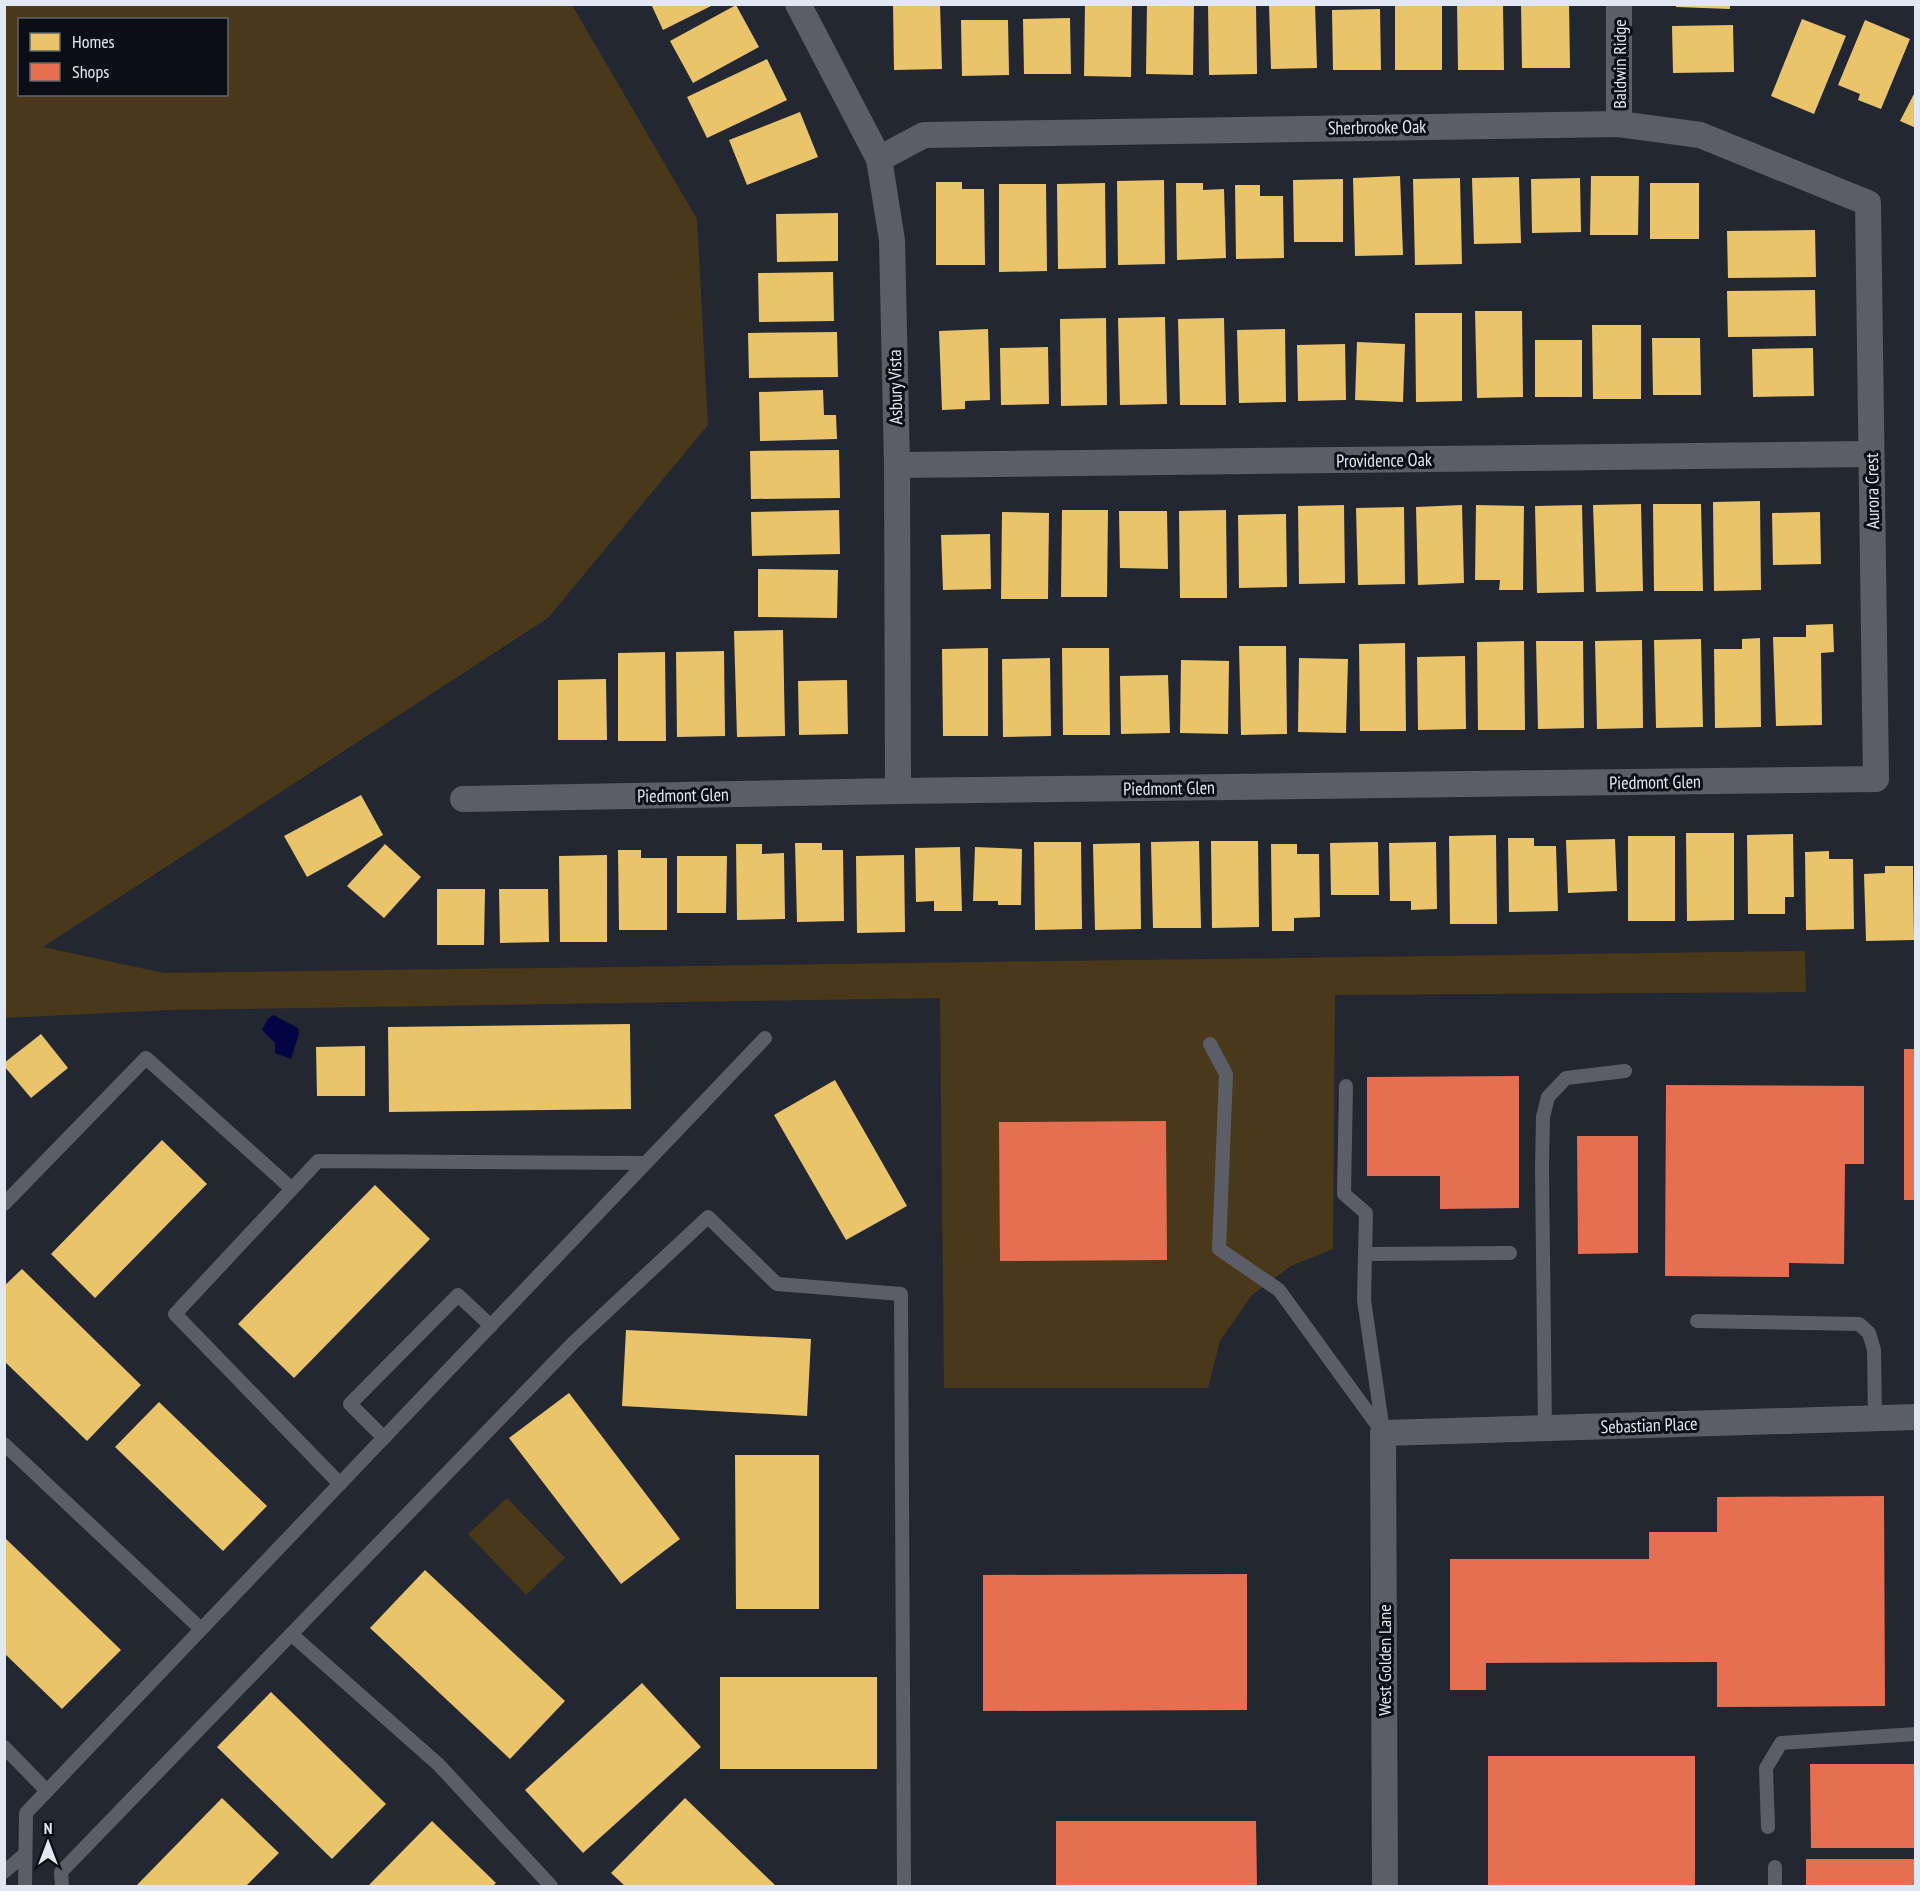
<svg xmlns="http://www.w3.org/2000/svg" width="1920" height="1891" font-family="'PT Sans Narrow',sans-serif">
  <style>
    .green { fill: #49381a; fill-rule: evenodd }
    .water { fill: #030444 }
    .homes { fill: #e9c46a }
    .shops { fill: #e76f51 }
    .lines { fill: none; stroke-linecap: round; stroke-linejoin: round }
    .service { stroke: #5b5e66; stroke-width: 14 }
    .minor { stroke: #5b5e66; stroke-width: 26 }
    .labels { text-anchor: middle; dominant-baseline: central; stroke-width: 6; stroke-linejoin: round; paint-order: stroke }
    .street-label { font-size: 18px; fill: #e2e8f3; stroke: #0b0e16 }
  </style>
  <rect width="100%" height="100%" fill="#232731"/>
  <g class="green">
    <path d="M 4,5 L 572,5 L 697,219 L 708,425 L 548,618 L 43,947 L 164,973 L 1805,951 L 1806,992 L 1335,995 L 1333,1249 L 1291,1266 L 1252,1295 L 1220,1341 L 1208,1388 L 944,1388 L 940,998 L 169,1010 L 5,1018 ZM 20,20 L 226,20 L 226,94 L 20,94 Z"/>
    <path d="M 507,1498 L 565,1558 L 526,1595 L 468,1534 Z"/>
  </g>
  <path class="water" d="M 273,1015 L 298,1028 L 299,1034 L 291,1059 L 275,1053 L 275,1043 L 262,1030 L 267,1020 Z"/>
  <g class="homes">
    <path d="M 651,4 L 715,4 L 663,30 Z"/>
    <path d="M 893,4 L 940,4 L 942,69 L 894,70 Z"/>
    <path d="M 1085,4 L 1132,4 L 1131,77 L 1084,76 Z"/>
    <path d="M 1147,4 L 1194,4 L 1193,75 L 1146,74 Z"/>
    <path d="M 1208,4 L 1256,4 L 1257,74 L 1209,75 Z"/>
    <path d="M 1269,4 L 1315,4 L 1317,68 L 1271,69 Z"/>
    <rect x="1395" y="4" width="47" height="66"/>
    <path d="M 1457,4 L 1503,4 L 1504,70 L 1458,70 Z"/>
    <path d="M 1521,4 L 1569,4 L 1570,68 L 1522,68 Z"/>
    <path d="M 1676,4 L 1730,4 L 1730,9 L 1676,7 Z"/>
    <path d="M 736,5 L 759,47 L 693,83 L 670,41 Z"/>
    <path d="M 1380,9 L 1381,70 L 1333,70 L 1332,10 Z"/>
    <path d="M 1070,18 L 1071,74 L 1024,74 L 1023,19 Z"/>
    <path d="M 1802,19 L 1846,36 L 1814,114 L 1771,96 Z"/>
    <path d="M 961,20 L 1008,20 L 1009,75 L 962,76 Z"/>
    <path d="M 1865,20 L 1910,39 L 1881,109 L 1858,100 L 1860,94 L 1838,85 Z"/>
    <path d="M 1733,25 L 1734,72 L 1673,73 L 1672,26 Z"/>
    <path d="M 767,59 L 787,100 L 707,138 L 687,97 Z"/>
    <path d="M 1916,90 L 1916,128 L 1900,121 Z"/>
    <path d="M 800,112 L 818,157 L 747,185 L 729,140 Z"/>
    <path d="M 1400,176 L 1403,255 L 1355,256 L 1353,178 Z"/>
    <path d="M 1591,176 L 1639,176 L 1638,235 L 1590,235 Z"/>
    <path d="M 1519,177 L 1521,243 L 1474,244 L 1472,178 Z"/>
    <path d="M 1460,178 L 1462,264 L 1415,265 L 1413,179 Z"/>
    <path d="M 1580,178 L 1581,232 L 1532,233 L 1531,179 Z"/>
    <path d="M 1343,179 L 1343,242 L 1294,242 L 1293,180 Z"/>
    <path d="M 1164,180 L 1165,264 L 1118,265 L 1117,181 Z"/>
    <path d="M 936,182 L 962,182 L 962,189 L 984,189 L 985,265 L 936,265 Z"/>
    <path d="M 1105,183 L 1106,268 L 1058,269 L 1057,184 Z"/>
    <path d="M 1176,183 L 1203,183 L 1203,190 L 1224,189 L 1226,258 L 1177,260 Z"/>
    <rect x="1650" y="183" width="49" height="56"/>
    <path d="M 999,184 L 1046,184 L 1047,271 L 999,272 Z"/>
    <path d="M 1235,185 L 1260,185 L 1260,196 L 1283,196 L 1284,258 L 1236,259 Z"/>
    <path d="M 838,213 L 838,261 L 777,262 L 776,214 Z"/>
    <path d="M 1815,230 L 1816,277 L 1728,278 L 1727,231 Z"/>
    <path d="M 833,272 L 834,321 L 759,322 L 758,273 Z"/>
    <path d="M 1815,290 L 1816,336 L 1728,337 L 1727,291 Z"/>
    <path d="M 1475,311 L 1522,311 L 1523,397 L 1477,398 Z"/>
    <path d="M 1415,313 L 1462,313 L 1462,401 L 1416,402 Z"/>
    <path d="M 1165,317 L 1167,404 L 1120,405 L 1118,318 Z"/>
    <path d="M 1106,318 L 1107,405 L 1061,406 L 1060,319 Z"/>
    <path d="M 1224,318 L 1226,405 L 1180,405 L 1178,319 Z"/>
    <path d="M 1592,325 L 1641,325 L 1641,399 L 1593,399 Z"/>
    <path d="M 988,329 L 990,400 L 965,401 L 965,409 L 942,410 L 939,331 Z"/>
    <path d="M 1285,329 L 1286,402 L 1239,403 L 1237,330 Z"/>
    <path d="M 837,332 L 838,377 L 749,378 L 748,333 Z"/>
    <path d="M 1652,338 L 1700,338 L 1701,395 L 1653,395 Z"/>
    <rect x="1535" y="340" width="47" height="57"/>
    <path d="M 1357,342 L 1405,344 L 1403,402 L 1355,400 Z"/>
    <path d="M 1345,344 L 1346,400 L 1298,401 L 1297,345 Z"/>
    <path d="M 1048,347 L 1049,404 L 1001,405 L 1000,348 Z"/>
    <path d="M 1813,348 L 1814,396 L 1753,397 L 1752,349 Z"/>
    <path d="M 823,390 L 824,415 L 836,415 L 837,439 L 760,441 L 759,392 Z"/>
    <path d="M 839,450 L 840,498 L 751,499 L 750,451 Z"/>
    <path d="M 1760,501 L 1761,590 L 1714,591 L 1713,502 Z"/>
    <path d="M 1641,504 L 1643,591 L 1596,592 L 1593,505 Z"/>
    <path d="M 1653,504 L 1701,504 L 1703,591 L 1654,591 Z"/>
    <path d="M 1344,505 L 1345,583 L 1299,584 L 1298,506 Z"/>
    <path d="M 1462,505 L 1464,583 L 1418,585 L 1416,507 Z"/>
    <path d="M 1476,505 L 1524,506 L 1523,590 L 1499,590 L 1500,580 L 1475,580 Z"/>
    <path d="M 1582,505 L 1584,592 L 1537,593 L 1535,506 Z"/>
    <path d="M 1404,507 L 1405,584 L 1358,585 L 1356,508 Z"/>
    <path d="M 839,510 L 840,554 L 752,556 L 751,512 Z"/>
    <path d="M 1062,510 L 1108,510 L 1107,597 L 1061,597 Z"/>
    <path d="M 1226,510 L 1227,598 L 1180,598 L 1179,511 Z"/>
    <path d="M 1119,511 L 1167,511 L 1168,569 L 1120,568 Z"/>
    <path d="M 1002,512 L 1049,513 L 1048,599 L 1001,599 Z"/>
    <path d="M 1820,512 L 1821,564 L 1773,565 L 1772,513 Z"/>
    <path d="M 1286,514 L 1287,587 L 1239,588 L 1238,515 Z"/>
    <path d="M 990,534 L 991,589 L 943,590 L 941,535 Z"/>
    <path d="M 758,569 L 838,570 L 837,618 L 758,617 Z"/>
    <path d="M 1833,624 L 1834,652 L 1821,653 L 1822,725 L 1776,726 L 1773,637 L 1806,637 L 1806,625 Z"/>
    <path d="M 783,630 L 785,736 L 737,737 L 734,631 Z"/>
    <path d="M 1760,638 L 1761,727 L 1715,728 L 1714,649 L 1742,649 L 1742,639 Z"/>
    <path d="M 1701,639 L 1703,727 L 1656,728 L 1654,640 Z"/>
    <path d="M 1642,640 L 1643,728 L 1597,729 L 1595,641 Z"/>
    <path d="M 1524,641 L 1525,730 L 1478,730 L 1477,642 Z"/>
    <path d="M 1536,641 L 1583,641 L 1584,728 L 1538,729 Z"/>
    <path d="M 1405,643 L 1406,731 L 1360,731 L 1359,644 Z"/>
    <path d="M 1239,646 L 1286,646 L 1287,734 L 1241,735 Z"/>
    <path d="M 988,648 L 988,736 L 943,736 L 942,649 Z"/>
    <path d="M 1062,648 L 1109,648 L 1110,735 L 1063,735 Z"/>
    <path d="M 724,651 L 725,736 L 677,737 L 676,652 Z"/>
    <path d="M 665,652 L 666,741 L 618,741 L 618,653 Z"/>
    <path d="M 1465,656 L 1466,729 L 1418,730 L 1417,657 Z"/>
    <path d="M 1050,658 L 1051,736 L 1003,737 L 1002,659 Z"/>
    <path d="M 1299,658 L 1348,659 L 1346,733 L 1298,732 Z"/>
    <path d="M 1181,660 L 1229,661 L 1228,734 L 1180,733 Z"/>
    <path d="M 1168,675 L 1170,733 L 1121,734 L 1120,676 Z"/>
    <path d="M 606,679 L 607,740 L 558,740 L 558,680 Z"/>
    <path d="M 847,680 L 848,734 L 799,735 L 798,681 Z"/>
    <path d="M 361,795 L 383,835 L 307,877 L 284,836 Z"/>
    <path d="M 1686,833 L 1734,833 L 1734,920 L 1687,921 Z"/>
    <path d="M 1793,834 L 1794,897 L 1785,897 L 1785,914 L 1748,914 L 1747,835 Z"/>
    <path d="M 1496,835 L 1497,924 L 1450,924 L 1449,836 Z"/>
    <rect x="1628" y="836" width="47" height="85"/>
    <path d="M 1508,838 L 1534,838 L 1534,846 L 1556,846 L 1558,911 L 1509,912 Z"/>
    <path d="M 1615,839 L 1617,891 L 1568,893 L 1566,840 Z"/>
    <path d="M 1199,841 L 1201,928 L 1153,928 L 1151,842 Z"/>
    <path d="M 1211,841 L 1258,841 L 1259,927 L 1212,928 Z"/>
    <path d="M 1034,842 L 1081,842 L 1082,929 L 1035,930 Z"/>
    <path d="M 1378,842 L 1379,895 L 1331,895 L 1330,843 Z"/>
    <path d="M 1436,842 L 1437,909 L 1411,910 L 1411,901 L 1390,901 L 1389,843 Z"/>
    <path d="M 795,843 L 822,843 L 822,850 L 843,850 L 844,921 L 797,922 Z"/>
    <path d="M 1140,843 L 1141,929 L 1095,930 L 1093,844 Z"/>
    <path d="M 385,844 L 421,877 L 384,918 L 347,886 Z"/>
    <path d="M 736,844 L 762,844 L 762,854 L 784,853 L 785,919 L 737,920 Z"/>
    <path d="M 1271,844 L 1297,844 L 1297,854 L 1319,854 L 1320,917 L 1294,918 L 1294,931 L 1272,931 Z"/>
    <path d="M 960,847 L 962,911 L 934,911 L 934,901 L 916,902 L 915,848 Z"/>
    <path d="M 975,847 L 1022,849 L 1021,905 L 998,905 L 998,901 L 973,901 Z"/>
    <path d="M 618,850 L 641,850 L 641,858 L 667,858 L 667,930 L 619,930 Z"/>
    <path d="M 1829,851 L 1829,859 L 1853,859 L 1854,929 L 1806,930 L 1805,852 Z"/>
    <path d="M 607,855 L 607,942 L 560,942 L 559,856 Z"/>
    <path d="M 904,855 L 905,932 L 857,933 L 856,856 Z"/>
    <path d="M 677,856 L 727,856 L 726,913 L 677,913 Z"/>
    <path d="M 1885,866 L 1913,866 L 1914,940 L 1866,941 L 1864,874 L 1885,873 Z"/>
    <path d="M 437,889 L 485,889 L 484,945 L 437,945 Z"/>
    <path d="M 499,889 L 548,889 L 549,942 L 500,943 Z"/>
    <path d="M 630,1024 L 631,1109 L 389,1112 L 388,1027 Z"/>
    <path d="M 41,1034 L 68,1068 L 31,1098 L 4,1066 L 4,1063 Z"/>
    <path d="M 365,1046 L 365,1096 L 317,1096 L 316,1047 Z"/>
    <path d="M 835,1080 L 907,1206 L 846,1240 L 774,1115 Z"/>
    <path d="M 162,1140 L 207,1184 L 95,1298 L 51,1254 Z"/>
    <path d="M 375,1185 L 430,1239 L 294,1378 L 238,1324 Z"/>
    <path d="M 22,1269 L 141,1385 L 87,1441 L 4,1361 L 4,1286 Z"/>
    <path d="M 626,1330 L 811,1339 L 807,1416 L 622,1406 Z"/>
    <path d="M 569,1393 L 680,1539 L 621,1584 L 509,1438 Z"/>
    <path d="M 159,1402 L 267,1506 L 223,1551 L 115,1447 Z"/>
    <path d="M 735,1455 L 819,1455 L 819,1609 L 736,1609 Z"/>
    <path d="M 4,1537 L 121,1650 L 62,1709 L 4,1653 Z"/>
    <path d="M 425,1570 L 565,1701 L 510,1759 L 370,1628 Z"/>
    <rect x="720" y="1677" width="157" height="92"/>
    <path d="M 642,1683 L 701,1747 L 583,1853 L 525,1790 Z"/>
    <path d="M 271,1692 L 386,1804 L 332,1859 L 217,1747 Z"/>
    <path d="M 222,1798 L 279,1853 L 246,1886 L 136,1886 Z"/>
    <path d="M 685,1798 L 776,1886 L 625,1886 L 611,1873 Z"/>
    <path d="M 432,1821 L 496,1883 L 493,1886 L 368,1886 Z"/>
  </g>
  <g class="shops">
    <rect x="1904" y="1049" width="12" height="151"/>
    <path d="M 1519,1076 L 1519,1208 L 1440,1209 L 1440,1176 L 1367,1176 L 1367,1077 Z"/>
    <path d="M 1666,1085 L 1864,1086 L 1864,1164 L 1845,1164 L 1844,1264 L 1789,1263 L 1789,1277 L 1665,1276 Z"/>
    <path d="M 1166,1121 L 1167,1260 L 1000,1261 L 999,1122 Z"/>
    <path d="M 1577,1136 L 1638,1136 L 1638,1253 L 1578,1254 Z"/>
    <path d="M 1884,1496 L 1885,1706 L 1717,1707 L 1717,1662 L 1486,1663 L 1486,1690 L 1450,1690 L 1450,1559 L 1649,1559 L 1649,1532 L 1717,1532 L 1717,1497 Z"/>
    <path d="M 1247,1574 L 1247,1710 L 983,1711 L 983,1575 Z"/>
    <rect x="1488" y="1756" width="207" height="130"/>
    <path d="M 1810,1764 L 1916,1764 L 1916,1848 L 1811,1848 Z"/>
    <path d="M 1056,1821 L 1256,1821 L 1257,1886 L 1056,1886 Z"/>
    <rect x="1806" y="1859" width="110" height="27"/>
  </g>
  <g class="lines">
    <g class="service">
      <path d="M 1210,1044 L 1226,1074 L 1219,1249 L 1279,1290 L 1383,1433"/>
      <path d="M 1346,1086 L 1344,1194 L 1366,1213 L 1364,1300 L 1383,1431"/>
      <path d="M 4,1204 L 146,1058 L 292,1189"/>
      <path d="M 1365,1254 L 1510,1253"/>
      <path d="M 1697,1321 L 1859,1324 L 1869,1333 L 1874,1350 L 1875,1418"/>
      <path d="M 1545,1428 L 1542,1168 L 1543,1117 L 1548,1097 L 1566,1078 L 1625,1071"/>
      <path d="M 384,1438 L 350,1404 L 458,1295 L 491,1326"/>
      <path d="M 4,1444 L 201,1629"/>
      <path d="M 340,1484 L 175,1314 L 318,1161 L 646,1163"/>
      <path d="M 291,1634 L 439,1765 L 551,1886"/>
      <path d="M 4,1747 L 47,1791"/>
      <path d="M 1768,1827 L 1766,1768 L 1781,1743 L 1916,1734"/>
      <path d="M 1775,1867 L 1775,1886"/>
      <path d="M 4,1872 L 25,1854"/>
      <path d="M 25,1886 L 26,1813 L 765,1038"/>
      <path d="M 62,1886 L 61,1872 L 572,1344 L 708,1217 L 777,1284 L 901,1294 L 904,1886"/>
    </g>
    <g class="minor">
      <path d="M 798,4 L 879,159 L 892,240 L 897,465 L 898,791"/>
      <path d="M 1619,124 L 1619,4"/>
      <path d="M 897,465 L 1871,454"/>
      <path d="M 463,799 L 898,791 L 1876,779 L 1868,203 L 1700,135 L 1619,124 L 924,135 L 879,159"/>
      <path d="M 1385,1886 L 1383,1433 L 1916,1417"/>
    </g>
  </g>
  <g class="labels">
    <g class="street-label">
      <text transform="translate(1619 64) rotate(-90)">Baldwin Ridge</text>
      <text transform="translate(1377 127) rotate(-1)">Sherbrooke Oak</text>
      <text transform="translate(895 387) rotate(-91)">Asbury Vista</text>
      <text transform="translate(1384 460) rotate(-1)">Providence Oak</text>
      <text transform="translate(1872 491) rotate(-91)">Aurora Crest</text>
      <text transform="translate(1655 782) rotate(-1)">Piedmont Glen</text>
      <text transform="translate(1169 788) rotate(-1)">Piedmont Glen</text>
      <text transform="translate(683 795) rotate(-1)">Piedmont Glen</text>
      <text transform="translate(1649 1425) rotate(-2)">Sebastian Place</text>
      <text transform="translate(1384 1660) rotate(-90)">West Golden Lane</text>
    </g>
  </g>
  <rect width="1920" height="1891" fill="none" stroke="#e2e8f3" stroke-width="12"/>
  <rect x="18" y="18" width="210" height="78" fill="#0b0e16" stroke="#61656e" stroke-width="1.5"/>
  <rect x="30" y="33" width="30" height="18" fill="#e9c46a" stroke="#61656e" stroke-width="1.5"/>
  <text x="72" y="48" font-size="18" fill="#e2e8f3">Homes</text>
  <rect x="30" y="63" width="30" height="18" fill="#e76f51" stroke="#61656e" stroke-width="1.5"/>
  <text x="72" y="78" font-size="18" fill="#e2e8f3">Shops</text>
  <g transform="translate(48 1843)" stroke="#0b0e16" stroke-width="4.5" paint-order="stroke">
  <path d="M0-4.5L10 22L0 15L-10 22Z" fill="#e2e8f3"/>
  <text y="-9" font-size="16" font-weight="bold" text-anchor="middle" fill="#e2e8f3">N</text>
  </g>
</svg>
